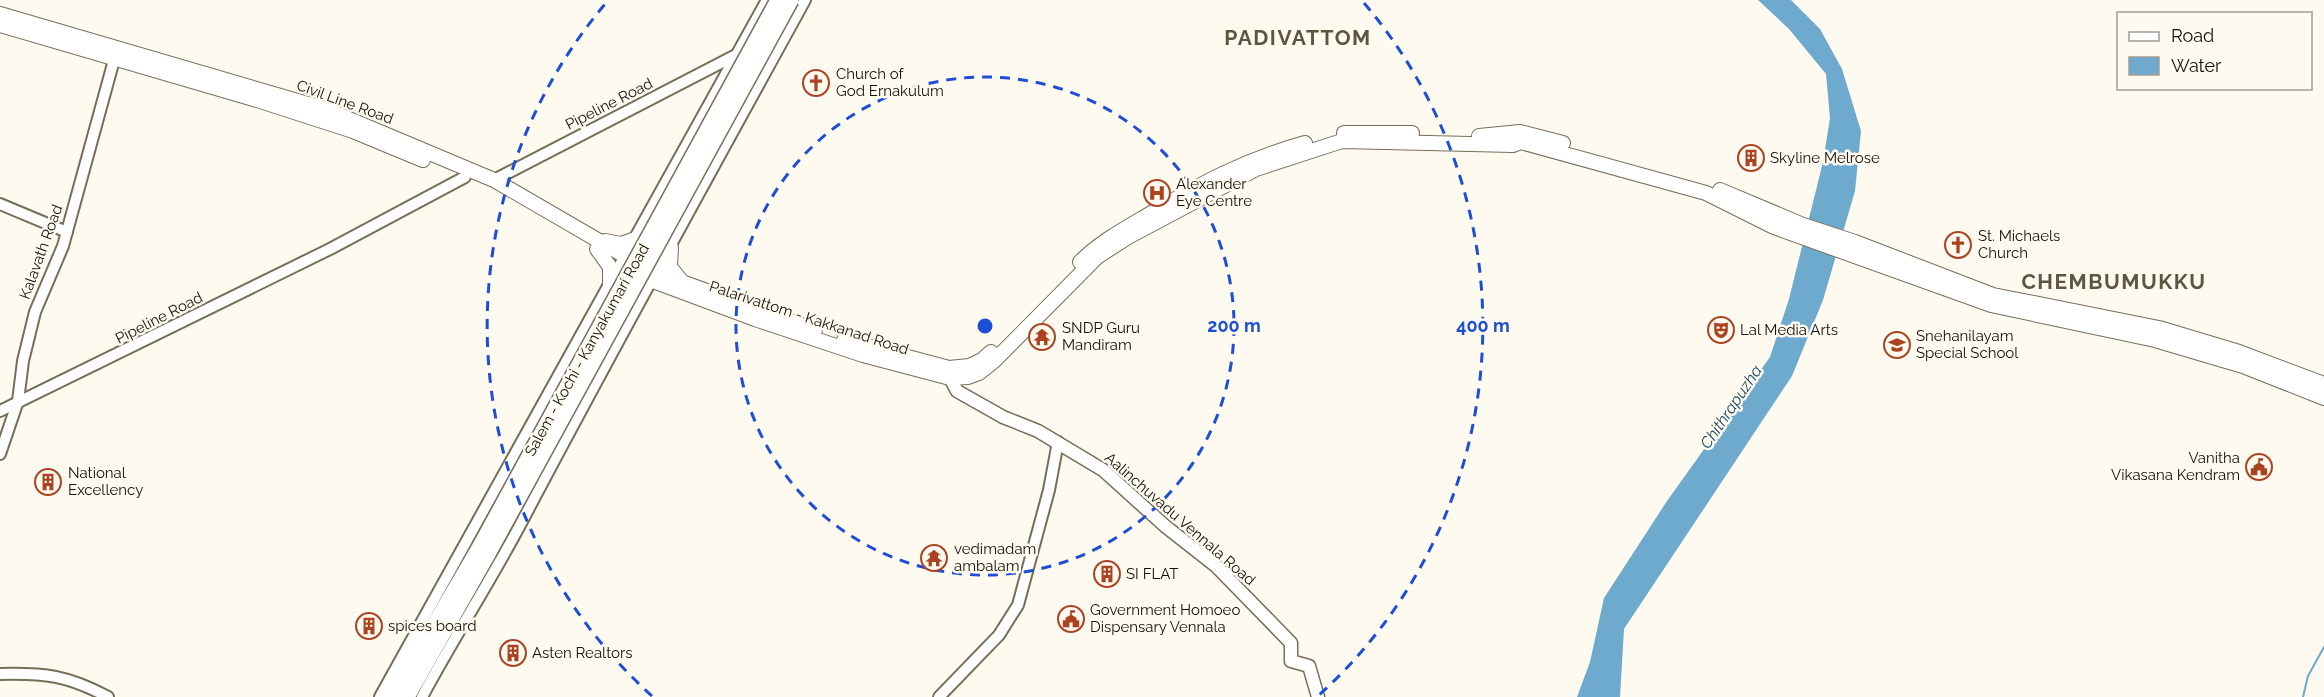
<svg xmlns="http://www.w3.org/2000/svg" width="2324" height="697" font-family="Raleway,sans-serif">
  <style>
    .water { fill: #6ea9ce }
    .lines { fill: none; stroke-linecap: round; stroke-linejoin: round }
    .stream { stroke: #6ea9ce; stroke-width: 2 }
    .tertiary-casing { stroke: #776e58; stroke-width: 14 }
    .secondary-casing { stroke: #776e58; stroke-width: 15 }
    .primary-casing { stroke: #776e58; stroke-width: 16 }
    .trunk-casing { stroke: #776e58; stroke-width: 18 }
    .tertiary { stroke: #fff; stroke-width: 10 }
    .secondary { stroke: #fff; stroke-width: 12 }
    .primary { stroke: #fff; stroke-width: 14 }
    .trunk { stroke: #fff; stroke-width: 15 }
    .trunk-bridge-casing { stroke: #776e58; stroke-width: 18; stroke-linecap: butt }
    .trunk-bridge { stroke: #fff; stroke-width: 15 }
    .ring { fill: none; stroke: #1d4ed8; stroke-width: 3; stroke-dasharray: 10 8 }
    .labels { text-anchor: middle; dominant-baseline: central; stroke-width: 5; stroke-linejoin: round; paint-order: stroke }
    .poi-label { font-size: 15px; fill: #151109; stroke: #fefaf0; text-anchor: start }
    .street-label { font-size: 15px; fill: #151109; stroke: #fefaf0 }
    .water-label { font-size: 16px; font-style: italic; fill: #194762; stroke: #fefaf0 }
    .district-label { font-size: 21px; font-weight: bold; letter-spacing: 1.5px; fill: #5d5540; stroke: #fefaf0 }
    .centre { fill: #1d4ed8; stroke: #fefaf0; stroke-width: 3 }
    .ring-label { font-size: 18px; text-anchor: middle; font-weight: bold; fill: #1d4ed8; stroke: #fefaf0; stroke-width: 5; stroke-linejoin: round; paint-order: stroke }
  </style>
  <rect width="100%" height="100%" fill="#fefaf0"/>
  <path class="water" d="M 1758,0 L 1791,0 L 1820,29 L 1842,69 L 1861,131 L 1855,191 L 1823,300 L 1792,376 L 1624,629 L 1620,697 L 1577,697 L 1590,662 L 1604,598 L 1667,501 L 1770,357 L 1789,299 L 1823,162 L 1830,118 L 1826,74 L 1789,29 Z"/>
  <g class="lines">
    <path class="stream" d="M 2303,697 L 2308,676 L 2324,647"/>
    <defs>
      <g id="tertiary">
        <path d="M 494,180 L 736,55"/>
        <path d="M 0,204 L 67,232"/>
        <path d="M 0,411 L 330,249 L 465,177"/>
        <path d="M 0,454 L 18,401 L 23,361 L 35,312 L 63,246 L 114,60"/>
        <path d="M 0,674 C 45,673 67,675 108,697"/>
        <path d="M 380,697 L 767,0"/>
        <path d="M 422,697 C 453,639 488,585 519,527 C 612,350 709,175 805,0"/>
        <path d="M 939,697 L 999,635 L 1018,605 L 1049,490 L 1058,442"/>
      </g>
      <path id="secondary" d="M 950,378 L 957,391 L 1003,417 L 1038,431 L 1103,470 L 1165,526 L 1216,566 L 1291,643 L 1291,661 L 1309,666 L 1318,697"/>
      <g id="primary">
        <path d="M 0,14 L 325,109 L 494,180 L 625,256"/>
        <path d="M 0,25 L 257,100 L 353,131 L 423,160"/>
        <path d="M 1344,133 L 1412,133"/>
        <path d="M 1479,136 L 1520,132 L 1563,143"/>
        <path d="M 1720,190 L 1803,225 L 1855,242 L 1993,295 L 2159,328 L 2239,352 L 2324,384"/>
        <path d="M 605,241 L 621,244 L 635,239"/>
        <path d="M 671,247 L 670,267 L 683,283"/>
        <path d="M 597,249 L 610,267 L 610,284"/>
        <path d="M 1080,262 C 1100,242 1124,229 1148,215 C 1202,183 1244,160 1305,143"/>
        <path d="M 657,273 L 815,330"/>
        <path d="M 653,281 L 755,319 L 863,355 L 950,378 L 968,377 L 979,373 L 994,361 L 1097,257 L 1128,237 L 1256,169 L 1342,141 L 1513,145 L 1521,142 L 1706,193 L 1774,227 L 1991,305 L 2155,340 L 2243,366 L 2324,398"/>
        <path d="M 844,340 L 949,368 L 969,366 L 982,360 L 991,352"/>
      </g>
      <g id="trunk">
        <path d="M 392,697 L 479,548"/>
        <path d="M 407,697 L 488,554"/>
      </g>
    </defs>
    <use href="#tertiary" class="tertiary-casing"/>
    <use href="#secondary" class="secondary-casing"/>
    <use href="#primary" class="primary-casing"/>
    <use href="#trunk" class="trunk-casing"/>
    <use href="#tertiary" class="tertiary"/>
    <use href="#secondary" class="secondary"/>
    <use href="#primary" class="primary"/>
    <use href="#trunk" class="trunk"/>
    <defs>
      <g id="trunk-bridge">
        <path d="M 479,548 L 778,0"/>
        <path d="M 488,554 L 791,0"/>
      </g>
    </defs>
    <use href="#trunk-bridge" class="trunk-bridge-casing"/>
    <use href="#trunk-bridge" class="trunk-bridge"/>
  </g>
  <g class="ring">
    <circle cx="985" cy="326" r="249"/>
    <path d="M652 696A498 498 0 0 1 606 3M1364 3A498 498 0 0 1 1318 696"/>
  </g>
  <defs>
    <symbol id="church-ring" viewBox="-11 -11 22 22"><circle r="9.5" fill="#fefaf0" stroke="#ab4321" stroke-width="1.5"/><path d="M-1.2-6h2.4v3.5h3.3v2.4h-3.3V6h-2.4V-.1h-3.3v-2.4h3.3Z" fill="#ab4321"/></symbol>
    <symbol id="building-ring" viewBox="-11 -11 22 22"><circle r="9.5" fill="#fefaf0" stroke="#ab4321" stroke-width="1.5"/><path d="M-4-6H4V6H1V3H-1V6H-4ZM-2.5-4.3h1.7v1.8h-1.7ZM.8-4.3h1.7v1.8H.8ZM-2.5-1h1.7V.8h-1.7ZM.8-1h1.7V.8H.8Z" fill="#ab4321"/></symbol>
    <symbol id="hospital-ring" viewBox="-11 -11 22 22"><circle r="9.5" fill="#fefaf0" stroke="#ab4321" stroke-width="1.5"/><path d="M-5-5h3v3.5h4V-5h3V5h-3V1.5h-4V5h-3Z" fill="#ab4321"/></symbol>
    <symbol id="theatre-ring" viewBox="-11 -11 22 22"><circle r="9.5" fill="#fefaf0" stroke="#ab4321" stroke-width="1.5"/><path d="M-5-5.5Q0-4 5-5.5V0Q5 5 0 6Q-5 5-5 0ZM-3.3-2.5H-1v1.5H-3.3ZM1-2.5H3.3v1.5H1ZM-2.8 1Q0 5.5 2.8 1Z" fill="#ab4321"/></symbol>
    <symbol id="temple-ring" viewBox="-11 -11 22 22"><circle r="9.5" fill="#fefaf0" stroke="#ab4321" stroke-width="1.5"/><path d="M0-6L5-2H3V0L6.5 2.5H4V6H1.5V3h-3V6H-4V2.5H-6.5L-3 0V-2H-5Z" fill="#ab4321"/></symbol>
    <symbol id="school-ring" viewBox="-11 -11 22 22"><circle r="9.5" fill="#fefaf0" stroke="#ab4321" stroke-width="1.5"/><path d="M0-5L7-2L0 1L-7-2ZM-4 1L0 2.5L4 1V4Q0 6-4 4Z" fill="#ab4321"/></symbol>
    <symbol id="civic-ring" viewBox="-11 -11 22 22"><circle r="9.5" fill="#fefaf0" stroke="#ab4321" stroke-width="1.5"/><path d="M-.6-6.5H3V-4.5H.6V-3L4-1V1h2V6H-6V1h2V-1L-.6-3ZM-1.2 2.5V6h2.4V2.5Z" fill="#ab4321"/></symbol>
  </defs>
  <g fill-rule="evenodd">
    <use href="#church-ring" x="801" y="68" width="30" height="30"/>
    <use href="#building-ring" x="1736" y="143" width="30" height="30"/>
    <use href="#hospital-ring" x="1142" y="178" width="30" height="30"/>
    <use href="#church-ring" x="1943" y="230" width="30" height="30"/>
    <use href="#theatre-ring" x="1706" y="315" width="30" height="30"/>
    <use href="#temple-ring" x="1027" y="322" width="30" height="30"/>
    <use href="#school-ring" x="1882" y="330" width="30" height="30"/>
    <use href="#civic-ring" x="2244" y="452" width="30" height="30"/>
    <use href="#building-ring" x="33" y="467" width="30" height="30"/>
    <use href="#temple-ring" x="919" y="543" width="30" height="30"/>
    <use href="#building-ring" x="1092" y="559" width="30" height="30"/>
    <use href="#civic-ring" x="1056" y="604" width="30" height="30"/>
    <use href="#building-ring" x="354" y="611" width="30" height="30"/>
    <use href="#building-ring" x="498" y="638" width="30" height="30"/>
  </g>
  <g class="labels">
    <g class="poi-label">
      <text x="836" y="74">Church of<tspan x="836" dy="17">God Ernakulum</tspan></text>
      <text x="1770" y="158">Skyline Melrose</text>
      <text x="1176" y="184">Alexander<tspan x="1176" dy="17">Eye Centre</tspan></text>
      <text x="1978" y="236">St. Michaels<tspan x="1978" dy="17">Church</tspan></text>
      <text x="1062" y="328">SNDP Guru<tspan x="1062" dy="17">Mandiram</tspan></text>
      <text x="1740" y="330">Lal Media Arts</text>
      <text x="1916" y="336">Snehanilayam<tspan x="1916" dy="17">Special School</tspan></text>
      <text x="2240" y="458" text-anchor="end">Vanitha<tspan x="2240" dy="17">Vikasana Kendram</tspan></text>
      <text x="68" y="473">National<tspan x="68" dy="17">Excellency</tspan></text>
      <text x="954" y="549">vedimadam<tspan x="954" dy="17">ambalam</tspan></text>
      <text x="1126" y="574">SI FLAT</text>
      <text x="1090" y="610">Government Homoeo<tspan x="1090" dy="17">Dispensary Vennala</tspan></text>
      <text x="388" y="626">spices board</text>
      <text x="532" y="653">Asten Realtors</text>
    </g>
    <g class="street-label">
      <text transform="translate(345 102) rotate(20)">Civil Line Road</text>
      <text transform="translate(609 104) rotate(-27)">Pipeline Road</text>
      <text transform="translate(41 252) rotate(-70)">Kalavath Road</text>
      <text transform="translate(159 318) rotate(-27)">Pipeline Road</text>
      <text transform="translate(809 318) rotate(18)">Palarivattom - Kakkanad Road</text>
      <text transform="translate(587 350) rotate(-61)">Salem - Kochi - Kanyakumari Road</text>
      <text transform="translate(1180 519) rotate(41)">Aalinchuvadu Vennala Road</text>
    </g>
    <g class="water-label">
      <text transform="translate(1731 407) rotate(-56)">Chithrapuzha</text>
    </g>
    <g class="district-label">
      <text x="1298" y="37">PADIVATTOM</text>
      <text x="2114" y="281">CHEMBUMUKKU</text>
    </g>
  </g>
  <circle cx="985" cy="326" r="9" class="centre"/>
  <g class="ring-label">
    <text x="1234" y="332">200 m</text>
    <text x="1483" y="332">400 m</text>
  </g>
  <rect x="2117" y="12" width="195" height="78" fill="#fefaf0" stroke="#a19d94" stroke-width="1.5"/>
  <rect x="2129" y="32" width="30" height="9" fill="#ffffff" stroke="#a19d94" stroke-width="1.5"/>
  <text x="2171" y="42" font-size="18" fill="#151109">Road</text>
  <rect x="2129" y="57" width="30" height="18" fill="#6ea9ce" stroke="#a19d94" stroke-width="1.5"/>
  <text x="2171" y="72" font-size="18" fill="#151109">Water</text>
</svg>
